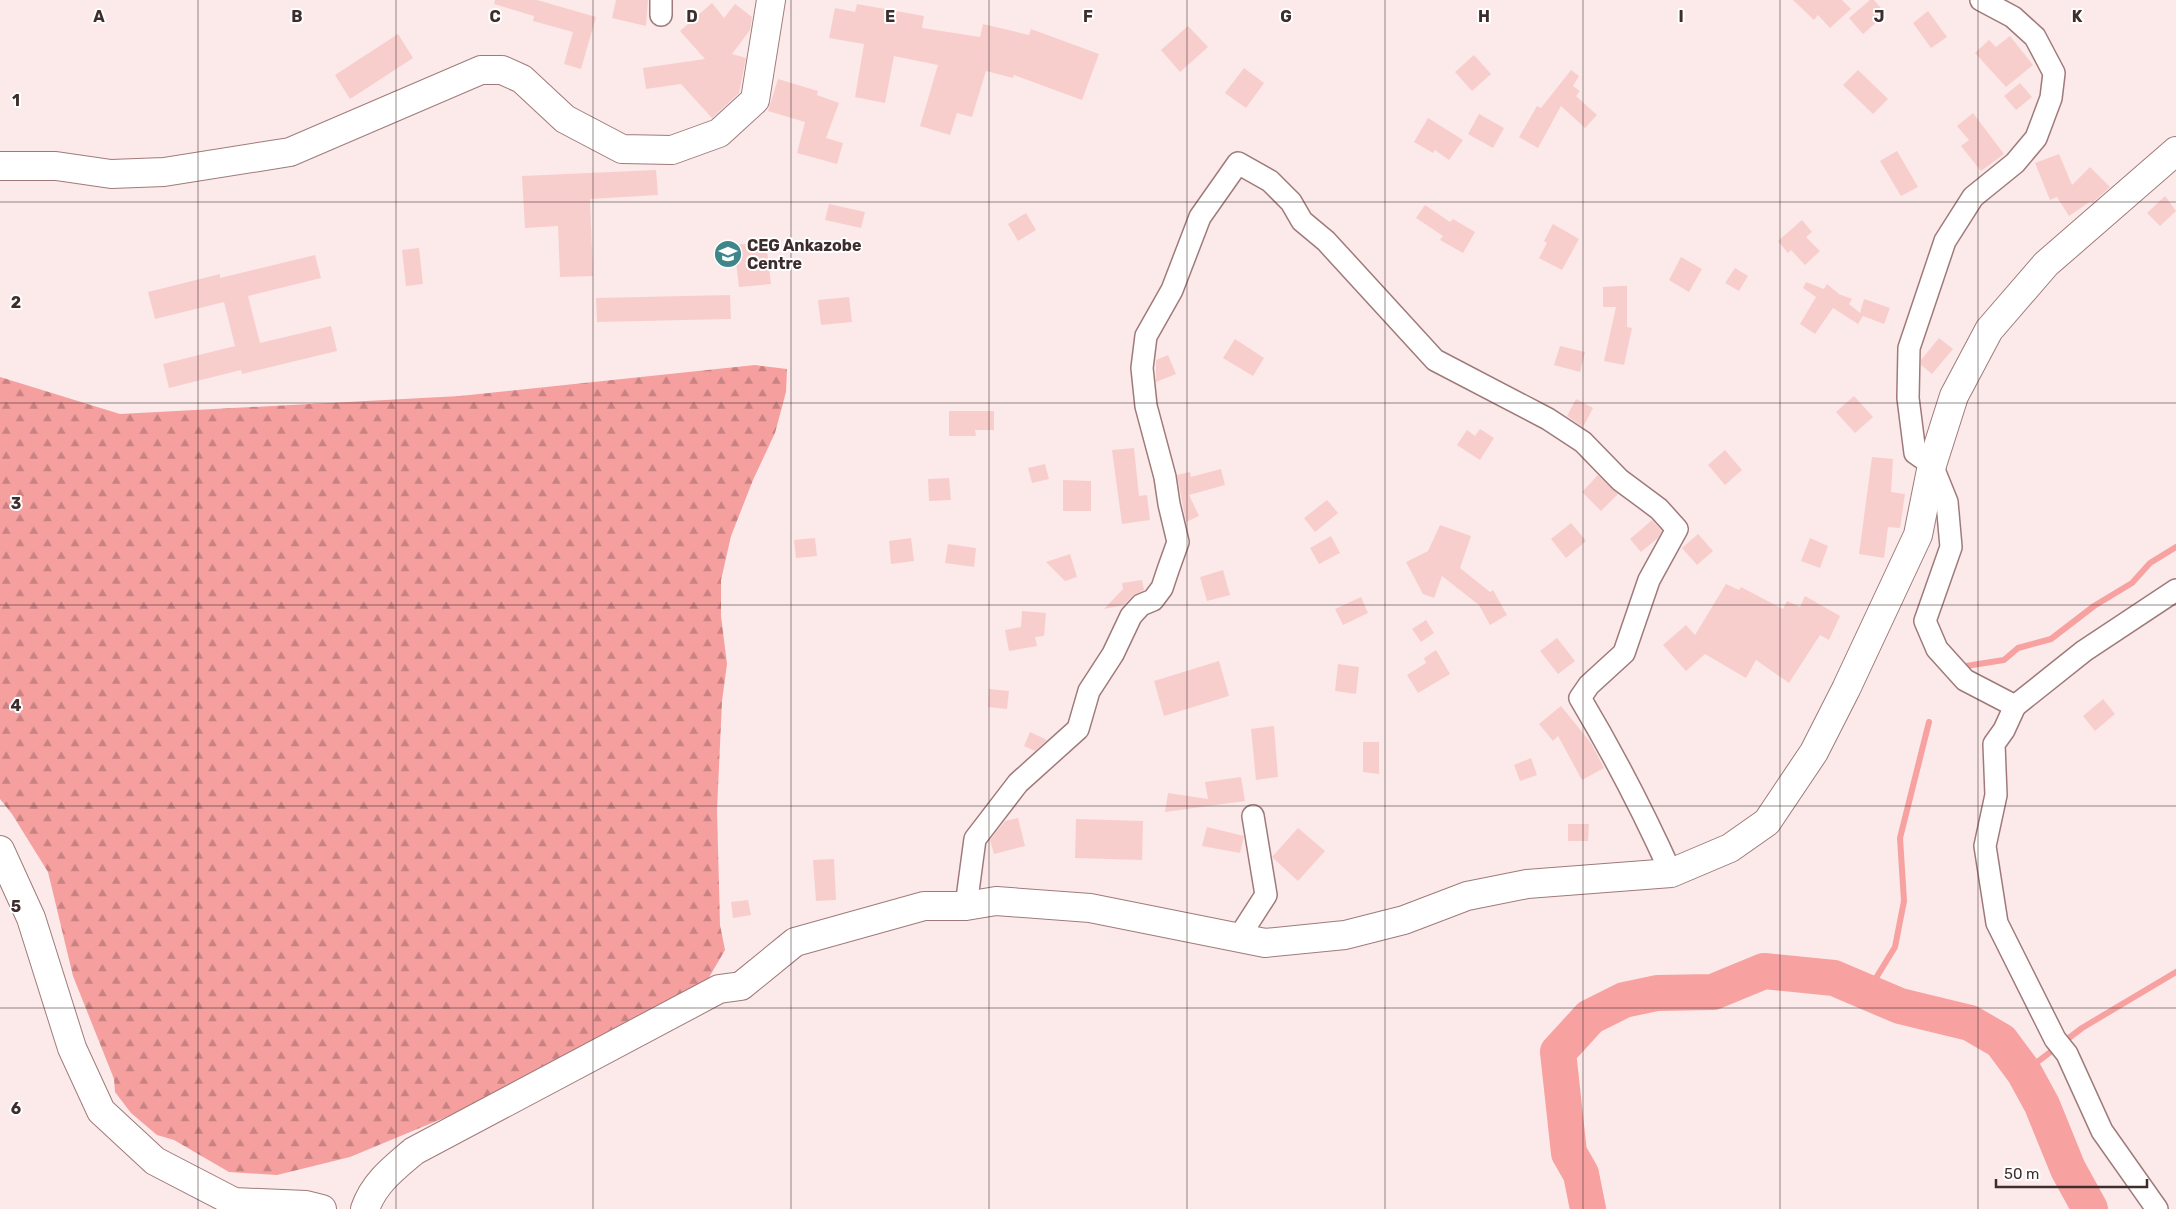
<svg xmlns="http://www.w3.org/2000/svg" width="2176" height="1209" font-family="Rubik,sans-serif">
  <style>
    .forest { fill: url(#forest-firs) }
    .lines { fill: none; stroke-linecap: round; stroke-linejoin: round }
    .stream { stroke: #f7a1a1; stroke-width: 6 }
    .river { stroke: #f7a1a1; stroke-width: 36 }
    .building { fill: #f8cecd }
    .minor-casing { stroke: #a07a7a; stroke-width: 24 }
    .major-casing { stroke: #a07a7a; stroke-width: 30 }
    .minor { stroke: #fff; stroke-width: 21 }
    .major { stroke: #fff; stroke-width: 28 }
    .grid { fill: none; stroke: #3d2d2d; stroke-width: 1; stroke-opacity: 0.55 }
    .labels { text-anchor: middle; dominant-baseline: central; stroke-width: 4; stroke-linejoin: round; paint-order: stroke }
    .poi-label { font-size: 16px; font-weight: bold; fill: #3d2d2d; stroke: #fff; text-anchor: start }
    .grid-label { font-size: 16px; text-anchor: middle; font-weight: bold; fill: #3d2d2d; stroke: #fff; stroke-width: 4; stroke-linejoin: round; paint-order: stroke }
  </style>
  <defs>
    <pattern id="forest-firs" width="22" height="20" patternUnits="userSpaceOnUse" patternTransform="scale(1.25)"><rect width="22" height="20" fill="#f59f9f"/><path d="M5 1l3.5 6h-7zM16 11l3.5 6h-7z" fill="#c88282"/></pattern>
  </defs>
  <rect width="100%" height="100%" fill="#fbeae9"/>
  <path class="forest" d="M 755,365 L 787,369 L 786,392 L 775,433 L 753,480 L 731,536 L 721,580 L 721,616 L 727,664 L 722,701 L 717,810 L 720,925 L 725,950 L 697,998 L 468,1108 L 350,1157 L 277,1175 L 229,1172 L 174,1140 L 157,1135 L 131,1113 L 115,1092 L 114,1079 L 73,976 L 48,872 L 12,814 L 0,799 L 0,377 L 120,414 L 460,396 Z"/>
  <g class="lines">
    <g class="stream">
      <path d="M 1966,666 L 2004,660 L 2018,648 L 2051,639 L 2094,606 L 2132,583 L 2150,563 L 2176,547"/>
      <path d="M 1868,991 L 1895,947 L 1904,901 L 1900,838 L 1929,722"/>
      <path d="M 2024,1072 L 2082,1028 L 2176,972"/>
    </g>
    <path class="river" d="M 1588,1209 L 1581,1174 L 1569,1153 L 1558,1052 L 1590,1017 L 1624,1000 L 1657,993 L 1713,992 L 1764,971 L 1834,978 L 1900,1006 L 1970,1023 L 2001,1041 L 2024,1072 L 2042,1105 L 2068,1169 L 2090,1209"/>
  </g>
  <g class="building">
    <path d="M 495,0 L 537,0 L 596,17 L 581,69 L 564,64 L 573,32 L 533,21 L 534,16 L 494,4 Z"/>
    <path d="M 616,0 L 648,0 L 646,26 L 612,18 Z"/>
    <path d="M 1793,0 L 1842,0 L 1851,9 L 1830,28 L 1818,15 L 1814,20 Z"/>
    <path d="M 1870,0 L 1874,0 L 1886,14 L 1863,34 L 1849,18 Z"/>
    <path d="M 712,3 L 724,18 L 735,4 L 752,17 L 750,30 L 732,54 L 746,58 L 739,93 L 712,118 L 681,84 L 646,89 L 643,68 L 705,59 L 680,31 Z"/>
    <path d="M 857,4 L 924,16 L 922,28 L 980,37 L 983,24 L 1029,35 L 1031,29 L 1099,54 L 1082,100 L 1014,75 L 1013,78 L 986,71 L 972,117 L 957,113 L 950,135 L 920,126 L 938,65 L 894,56 L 885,103 L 855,97 L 864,44 L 829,38 L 835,8 L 855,12 Z"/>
    <path d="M 1928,11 L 1947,37 L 1931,48 L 1913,23 Z"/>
    <path d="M 1188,26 L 1208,47 L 1180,72 L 1161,50 Z"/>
    <path d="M 398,34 L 413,58 L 350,99 L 335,75 Z"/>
    <path d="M 2010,36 L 2033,65 L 2006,87 L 1975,53 L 1989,40 L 1996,47 Z"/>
    <path d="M 1474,55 L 1491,74 L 1472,91 L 1455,72 Z"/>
    <path d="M 1244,68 L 1264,83 L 1246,108 L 1225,93 Z"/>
    <path d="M 1571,70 L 1579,76 L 1573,86 L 1580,91 L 1576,96 L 1597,115 L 1585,128 L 1561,106 L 1538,148 L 1519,137 L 1537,106 L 1541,108 Z"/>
    <path d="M 1858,70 L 1888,99 L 1873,114 L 1843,85 Z"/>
    <path d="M 778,79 L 818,91 L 817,95 L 839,103 L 826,138 L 843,143 L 837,164 L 797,153 L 805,122 L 768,111 Z"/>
    <path d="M 2020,83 L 2032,97 L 2016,110 L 2004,96 Z"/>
    <path d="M 1973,113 L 2004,154 L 1981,171 L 1961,146 L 1969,140 L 1957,126 Z"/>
    <path d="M 1479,114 L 1504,128 L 1493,148 L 1468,134 Z"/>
    <path d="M 1428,118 L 1463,140 L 1449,160 L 1435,150 L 1433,153 L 1414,142 Z"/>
    <path d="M 1897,151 L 1918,187 L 1901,196 L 1880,161 Z"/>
    <path d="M 2059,154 L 2072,185 L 2090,167 L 2110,187 L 2092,203 L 2091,201 L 2069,216 L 2057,197 L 2050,200 L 2035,163 Z"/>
    <path d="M 656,170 L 658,195 L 590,199 L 593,276 L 560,277 L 558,226 L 525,228 L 522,176 Z"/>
    <path d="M 2165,196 L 2176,211 L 2160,226 L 2147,213 Z"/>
    <path d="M 829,204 L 865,212 L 861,228 L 825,220 Z"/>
    <path d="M 1425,205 L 1450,222 L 1453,219 L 1475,232 L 1463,253 L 1440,240 L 1443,236 L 1416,218 Z"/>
    <path d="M 1026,213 L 1036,230 L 1018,241 L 1008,224 Z"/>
    <path d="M 1802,220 L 1812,232 L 1806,237 L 1820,251 L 1805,265 L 1791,250 L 1788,253 L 1778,241 Z"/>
    <path d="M 1553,224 L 1579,239 L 1562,270 L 1539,258 L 1547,243 L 1544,241 Z"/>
    <path d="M 766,242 L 771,284 L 739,287 L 734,245 Z"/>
    <path d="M 419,248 L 423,284 L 406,286 L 402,250 Z"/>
    <path d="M 315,255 L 321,278 L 248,296 L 260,343 L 331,326 L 337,351 L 242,374 L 241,370 L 169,388 L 163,364 L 235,346 L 224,302 L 155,319 L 148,292 L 220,274 L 220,278 Z"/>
    <path d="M 1681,257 L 1702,269 L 1689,292 L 1669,280 Z"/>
    <path d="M 1735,268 L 1748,276 L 1739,291 L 1725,283 Z"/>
    <path d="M 1806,282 L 1824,289 L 1827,284 L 1839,294 L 1852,299 L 1849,304 L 1860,313 L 1864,299 L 1890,308 L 1884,324 L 1863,316 L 1858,324 L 1833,308 L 1815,334 L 1800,324 L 1816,297 L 1803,288 Z"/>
    <path d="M 1620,286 L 1627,286 L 1627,327 L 1632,328 L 1624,365 L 1604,361 L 1616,307 L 1603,307 L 1603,287 Z"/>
    <path d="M 730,295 L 731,319 L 597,322 L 596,298 Z"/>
    <path d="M 849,297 L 852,322 L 821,325 L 818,300 Z"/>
    <path d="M 1939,338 L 1953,349 L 1932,374 L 1921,365 L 1921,360 Z"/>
    <path d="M 1235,339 L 1264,358 L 1253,376 L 1223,358 Z"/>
    <path d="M 1560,346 L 1585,352 L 1580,372 L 1554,365 Z"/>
    <path d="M 1168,355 L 1176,374 L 1156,382 L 1156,360 Z"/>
    <path d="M 1854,396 L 1873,417 L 1855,433 L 1836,412 Z"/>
    <path d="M 1576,399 L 1593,408 L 1583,427 L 1567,416 Z"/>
    <path d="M 949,411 L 994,411 L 994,430 L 975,430 L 976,436 L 949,436 Z"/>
    <path d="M 1480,429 L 1494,438 L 1480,460 L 1457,445 L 1467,430 L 1475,436 Z"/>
    <path d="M 1134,448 L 1139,496 L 1147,495 L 1150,520 L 1122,524 L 1112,450 Z"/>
    <path d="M 1725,450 L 1742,470 L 1725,485 L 1708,465 Z"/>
    <path d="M 1872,457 L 1893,459 L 1891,492 L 1905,494 L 1900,528 L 1888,527 L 1884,558 L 1859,554 Z"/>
    <path d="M 1045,464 L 1049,479 L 1032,483 L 1028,468 Z"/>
    <path d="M 1221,469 L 1225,485 L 1189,495 L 1199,516 L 1186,522 L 1177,475 L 1190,472 L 1191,477 Z"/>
    <path d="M 1598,475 L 1618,494 L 1601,511 L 1582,492 Z"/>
    <path d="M 949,478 L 951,500 L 929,501 L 928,479 Z"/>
    <path d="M 1063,480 L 1091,481 L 1091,511 L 1063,511 Z"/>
    <path d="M 1327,500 L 1338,513 L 1315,532 L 1304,518 Z"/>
    <path d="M 1652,520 L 1662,531 L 1658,538 L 1641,552 L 1630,539 Z"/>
    <path d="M 1571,523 L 1586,541 L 1566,558 L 1551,539 Z"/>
    <path d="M 1440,525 L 1471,536 L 1460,568 L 1490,592 L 1493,590 L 1507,615 L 1490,625 L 1479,605 L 1442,576 L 1434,598 L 1423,594 L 1406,562 L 1428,551 Z"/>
    <path d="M 1698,534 L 1713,551 L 1697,565 L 1682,548 Z"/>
    <path d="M 1331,536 L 1340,553 L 1319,564 L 1310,548 Z"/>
    <path d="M 815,538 L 817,556 L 796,558 L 794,540 Z"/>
    <path d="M 911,538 L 914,561 L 891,564 L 889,541 Z"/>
    <path d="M 1810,538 L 1828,546 L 1820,568 L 1801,561 Z"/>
    <path d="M 948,544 L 976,548 L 974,567 L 945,563 Z"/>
    <path d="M 1070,554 L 1077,577 L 1065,581 L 1046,562 Z"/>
    <path d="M 1223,570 L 1230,595 L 1207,601 L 1200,577 Z"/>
    <path d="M 1142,580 L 1144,590 L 1132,596 L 1124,605 L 1104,609 L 1123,589 L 1122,583 Z"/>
    <path d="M 1726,584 L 1739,590 L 1741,587 L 1783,609 L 1787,601 L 1800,607 L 1805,596 L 1840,616 L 1829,640 L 1820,635 L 1789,683 L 1756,660 L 1746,678 L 1705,654 L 1686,671 L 1663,645 L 1686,625 L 1695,635 Z"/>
    <path d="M 1361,597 L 1368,613 L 1343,625 L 1335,609 Z"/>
    <path d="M 1022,611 L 1046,613 L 1044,636 L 1035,637 L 1037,646 L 1009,651 L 1005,630 L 1021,627 Z"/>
    <path d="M 1426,620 L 1434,633 L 1421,642 L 1412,629 Z"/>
    <path d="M 1557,638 L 1575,661 L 1558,674 L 1540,651 Z"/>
    <path d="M 1436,650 L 1450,674 L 1418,693 L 1407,675 L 1426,663 L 1424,658 Z"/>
    <path d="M 1219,661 L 1229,696 L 1164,716 L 1154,681 Z"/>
    <path d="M 1338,664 L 1359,667 L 1356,694 L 1335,691 Z"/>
    <path d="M 989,689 L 1009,691 L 1007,709 L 988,707 Z"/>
    <path d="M 2103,699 L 2115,714 L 2095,731 L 2083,716 Z"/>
    <path d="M 1561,706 L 1591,743 L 1604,768 L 1582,780 L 1558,736 L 1553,741 L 1539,724 Z"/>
    <path d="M 1274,726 L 1278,777 L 1256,780 L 1251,729 Z"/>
    <path d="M 1030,732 L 1047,740 L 1035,751 L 1024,746 Z"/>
    <path d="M 1363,742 L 1379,742 L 1379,774 L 1363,772 Z"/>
    <path d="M 1531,758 L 1537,775 L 1520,781 L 1514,765 Z"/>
    <path d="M 1241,777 L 1245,801 L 1165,812 L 1168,793 L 1208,799 L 1205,782 Z"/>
    <path d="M 1018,818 L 1025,846 L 994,854 L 990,840 L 1005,821 Z"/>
    <path d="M 1076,819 L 1143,821 L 1142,860 L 1075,858 Z"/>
    <path d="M 1568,824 L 1589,824 L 1588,841 L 1568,841 Z"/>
    <path d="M 1207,827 L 1244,836 L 1240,853 L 1202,846 Z"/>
    <path d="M 1298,828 L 1325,851 L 1298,881 L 1272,857 Z"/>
    <path d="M 834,859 L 836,900 L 816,901 L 813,860 Z"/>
    <path d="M 748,900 L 751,915 L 733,918 L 731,902 Z"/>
  </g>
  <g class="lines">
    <defs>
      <g id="minor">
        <path d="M 661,0 L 661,15"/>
        <path d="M 1981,0 L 2013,17 L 2035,37 L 2054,73 L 2051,98 L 2036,138 L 2015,163 L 1973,197 L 1945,241 L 1909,348 L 1908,398 L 1915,453 L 1932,465 L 1947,502 L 1951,547 L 1925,621 L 1937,649 L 1965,680 L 2015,706 L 2084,651 L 2176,590"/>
        <path d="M 2015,706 L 2004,730 L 1994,744 L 1996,795 L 1985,846 L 1997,923 L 2055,1039 L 2067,1054 L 2102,1131 L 2157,1209"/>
        <path d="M 966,906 L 975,839 L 1018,783 L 1078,729 L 1089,691 L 1113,654 L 1131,616 L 1141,605 L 1153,600 L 1162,588 L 1168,570 L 1178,542 L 1169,504 L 1165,477 L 1146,406 L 1142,368 L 1146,336 L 1172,290 L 1200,217 L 1238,163 L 1270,181 L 1291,202 L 1302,221 L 1326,241 L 1435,360 L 1548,419 L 1583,442 L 1620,480 L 1659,509 L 1677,529 L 1649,580 L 1624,653 L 1589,685 L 1580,698 C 1614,755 1644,813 1671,873"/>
        <path d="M 1239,937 L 1266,895 L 1253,816"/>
      </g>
      <g id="major">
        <path d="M 0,166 L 56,166 L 111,174 L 164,172 L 290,152 L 481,70 L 502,70 L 522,79 L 565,119 L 622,149 L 672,150 L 719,133 L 755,100 L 771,0"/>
        <path d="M 0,850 L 31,918 L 72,1048 L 101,1111 L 155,1161 L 234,1202 L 306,1205 L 322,1209"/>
        <path d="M 365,1209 C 374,1183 394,1168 414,1151 L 719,989 L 741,986 L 795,942 L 924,906 L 966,906 L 996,901 L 1090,908 L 1265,943 L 1345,935 L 1404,920 L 1467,896 L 1527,884 L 1671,873 L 1730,848 L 1767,822 L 1814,752 L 1846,689 L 1918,535 L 1932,465 L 1954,396 L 1989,330 L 2046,264 L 2176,151"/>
      </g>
    </defs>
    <use href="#minor" class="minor-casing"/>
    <use href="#major" class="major-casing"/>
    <use href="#minor" class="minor"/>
    <use href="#major" class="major"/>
  </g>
  <path class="grid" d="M 198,0 L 198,1209M 396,0 L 396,1209M 593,0 L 593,1209M 791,0 L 791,1209M 989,0 L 989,1209M 1187,0 L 1187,1209M 1385,0 L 1385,1209M 1583,0 L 1583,1209M 1780,0 L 1780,1209M 1978,0 L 1978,1209M 0,202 L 2176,202M 0,403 L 2176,403M 0,605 L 2176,605M 0,806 L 2176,806M 0,1008 L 2176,1008"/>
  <defs>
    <symbol id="school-disc" viewBox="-11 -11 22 22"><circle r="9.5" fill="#3e868a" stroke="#fff"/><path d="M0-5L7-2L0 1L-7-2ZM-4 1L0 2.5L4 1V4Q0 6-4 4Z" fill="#fff"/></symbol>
  </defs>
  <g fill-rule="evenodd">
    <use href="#school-disc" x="712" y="238" width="32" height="32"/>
  </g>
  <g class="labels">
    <g class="poi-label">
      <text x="747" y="245">CEG Ankazobe<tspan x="747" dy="18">Centre</tspan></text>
    </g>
  </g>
  <g class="grid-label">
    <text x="99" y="22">A</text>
    <text x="297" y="22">B</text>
    <text x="495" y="22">C</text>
    <text x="692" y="22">D</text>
    <text x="890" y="22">E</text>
    <text x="1088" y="22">F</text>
    <text x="1286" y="22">G</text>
    <text x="1484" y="22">H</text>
    <text x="1681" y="22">I</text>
    <text x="1879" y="22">J</text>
    <text x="2077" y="22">K</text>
    <text x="16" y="106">1</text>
    <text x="16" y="308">2</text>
    <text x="16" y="509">3</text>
    <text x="16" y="711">4</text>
    <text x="16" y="912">5</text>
    <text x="16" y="1114">6</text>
  </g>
  <path d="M1996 1179v8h151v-8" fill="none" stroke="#3d2d2d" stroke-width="2.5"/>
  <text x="2004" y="1179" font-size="15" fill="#3d2d2d" stroke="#ffffff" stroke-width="4" paint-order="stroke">50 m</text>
</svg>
